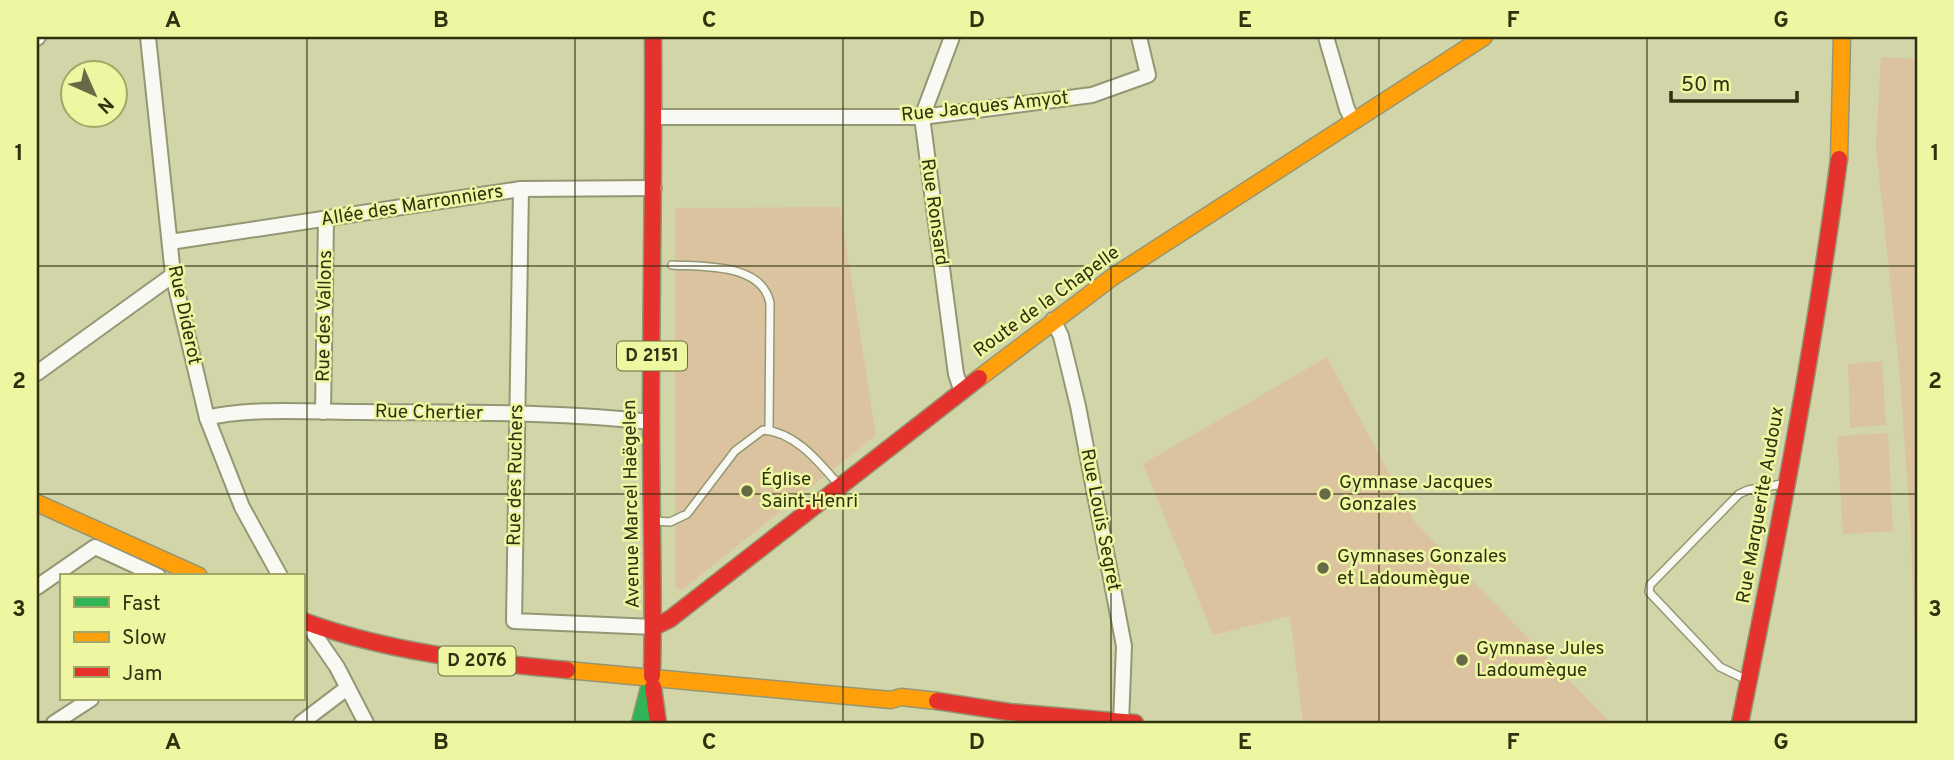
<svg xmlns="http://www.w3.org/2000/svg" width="1954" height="760" font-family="Overpass,sans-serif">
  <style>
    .green { fill: #dcc39f }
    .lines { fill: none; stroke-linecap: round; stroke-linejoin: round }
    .lane-casing { stroke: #949773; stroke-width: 10 }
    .street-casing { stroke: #949773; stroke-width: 18 }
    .fast-casing { stroke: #949773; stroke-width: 19 }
    .slow-casing { stroke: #949773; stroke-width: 19 }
    .jam-casing { stroke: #949773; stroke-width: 19 }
    .lane { stroke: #f8f9f2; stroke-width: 7 }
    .street { stroke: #f8f9f2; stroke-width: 14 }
    .fast { stroke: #30b455; stroke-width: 16 }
    .slow { stroke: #ff9f0a; stroke-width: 16 }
    .jam { stroke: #e5322d; stroke-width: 16 }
    .grid { fill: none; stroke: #2f310f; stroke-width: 2; stroke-opacity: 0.55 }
    .poi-dot { fill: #686a45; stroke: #eef6a2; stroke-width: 2.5 }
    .labels { text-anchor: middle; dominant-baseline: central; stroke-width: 5; stroke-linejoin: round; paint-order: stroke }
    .shield { fill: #eef6a2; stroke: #686c3b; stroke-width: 2 }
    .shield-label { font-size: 18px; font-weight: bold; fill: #2f310f }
    .street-label { font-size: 19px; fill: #2f310f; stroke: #eef6a2 }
    .poi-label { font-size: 19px; fill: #2f310f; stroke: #eef6a2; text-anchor: start }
    .neatline { fill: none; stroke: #2f310f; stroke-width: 2.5 }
    .grid-label { font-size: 23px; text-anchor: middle; font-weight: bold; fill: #2f310f }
  </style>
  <rect width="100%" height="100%" fill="#d2d5a8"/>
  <g class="green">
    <path d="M 1881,57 L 1917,59 L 1917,723 L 1911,535 L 1900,377 L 1876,146 Z"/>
    <path d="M 840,207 L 876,435 L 682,590 L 675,588 L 675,208 Z"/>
    <path d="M 1327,357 L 1415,522 L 1611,723 L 1303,722 L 1290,616 L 1213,635 L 1143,464 Z"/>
    <path d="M 1882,361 L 1886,425 L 1850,428 L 1848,364 Z"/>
    <path d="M 1888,433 L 1893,531 L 1843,534 L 1837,436 Z"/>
  </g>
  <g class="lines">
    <defs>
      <g id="lane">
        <path d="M 672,265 C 703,267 762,263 770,303 L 769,430"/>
        <path d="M 655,521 L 670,522 L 687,514 L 735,451 L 763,430 C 795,432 818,461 838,484"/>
        <path d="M 1745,679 L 1720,667 L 1649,592 L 1650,585 L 1739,494 L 1748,490 L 1782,484"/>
      </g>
      <g id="street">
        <path d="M 148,37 L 173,275 L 207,418 L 242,507 L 280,576"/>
        <path d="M 952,37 L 922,117 L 956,374 L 962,392"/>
        <path d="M 1326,37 L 1347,109 L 1353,121"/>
        <path d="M 37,38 L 38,37"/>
        <path d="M 654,117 L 922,117 L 1092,95 L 1148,75 L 1139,37"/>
        <path d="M 521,189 L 514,621 L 654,627"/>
        <path d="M 170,242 L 521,189 L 654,188"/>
        <path d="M 1053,320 L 1061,336 L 1078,406 L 1124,646 L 1121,723"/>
        <path d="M 37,373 L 173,275"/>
        <path d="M 323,412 L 326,220"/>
        <path d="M 207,418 C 250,407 316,412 362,412 C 458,413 555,411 651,422"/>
        <path d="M 37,587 L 95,547 L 158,576"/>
        <path d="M 308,625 L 337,667 L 366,723"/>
        <path d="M 54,723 L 91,699"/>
        <path d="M 301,723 L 347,688"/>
      </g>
      <path id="fast" d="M 640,723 L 652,676"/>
      <g id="slow">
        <path d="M 1839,159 L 1842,37"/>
        <path d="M 979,378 L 1114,276 L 1484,37"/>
        <path d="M 37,503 L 199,576"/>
        <path d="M 567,670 L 891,700 L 901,697 L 937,701"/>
      </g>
      <g id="jam">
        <path d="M 303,621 C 388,652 477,662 567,670"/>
        <path d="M 654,627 L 670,619 L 979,378"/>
        <path d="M 652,676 C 654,591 651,506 651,420 C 651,293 654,165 653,37"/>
        <path d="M 653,687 L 658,723"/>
        <path d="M 937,701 L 1009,712 L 1135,723"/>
        <path d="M 1740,723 C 1778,536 1814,349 1839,159"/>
      </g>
    </defs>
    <use href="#lane" class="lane-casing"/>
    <use href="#street" class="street-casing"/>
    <use href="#fast" class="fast-casing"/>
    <use href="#slow" class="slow-casing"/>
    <use href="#jam" class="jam-casing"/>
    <use href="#lane" class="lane"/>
    <use href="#street" class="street"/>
    <use href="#fast" class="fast"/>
    <use href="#slow" class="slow"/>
    <use href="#jam" class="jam"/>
  </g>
  <path class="grid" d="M 307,37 L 307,723M 575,37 L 575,723M 843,37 L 843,723M 1111,37 L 1111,723M 1379,37 L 1379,723M 1647,37 L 1647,723M 37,266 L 1917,266M 37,494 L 1917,494"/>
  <g class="poi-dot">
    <circle cx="747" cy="491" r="7"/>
    <circle cx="1325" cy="494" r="7"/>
    <circle cx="1323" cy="568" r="7"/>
    <circle cx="1462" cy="660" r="7"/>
  </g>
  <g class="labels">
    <g class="shield">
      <rect x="617" y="341.5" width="70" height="29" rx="5"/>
      <rect x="438.5" y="646.5" width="77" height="29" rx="5"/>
    </g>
    <g class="shield-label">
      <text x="652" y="356">D 2151</text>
      <text x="477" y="661">D 2076</text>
    </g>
    <g class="street-label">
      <text transform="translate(985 107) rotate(-6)">Rue Jacques Amyot</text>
      <text transform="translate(412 206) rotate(-9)">Allée des Marronniers</text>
      <text transform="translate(934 212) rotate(82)">Rue Ronsard</text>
      <text transform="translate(1047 302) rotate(-36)">Route de la Chapelle</text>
      <text transform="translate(184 315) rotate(78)">Rue Diderot</text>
      <text transform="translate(325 316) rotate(-89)">Rue des Vallons</text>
      <text transform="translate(429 413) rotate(1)">Rue Chertier</text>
      <text transform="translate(516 475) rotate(-89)">Rue des Ruchers</text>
      <text transform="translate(632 504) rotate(-91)">Avenue Marcel Haëgelen</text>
      <text transform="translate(1761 505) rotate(-80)">Rue Marguerite Audoux</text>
      <text transform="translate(1100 520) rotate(79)">Rue Louis Segret</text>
    </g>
    <g class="poi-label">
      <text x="761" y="480">Église<tspan x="761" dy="22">Saint-Henri</tspan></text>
      <text x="1339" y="483">Gymnase Jacques<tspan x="1339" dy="22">Gonzales</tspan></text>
      <text x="1337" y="557">Gymnases Gonzales<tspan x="1337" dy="22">et Ladoumègue</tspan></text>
      <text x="1476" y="649">Gymnase Jules<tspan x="1476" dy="22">Ladoumègue</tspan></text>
    </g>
  </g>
  <rect width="1954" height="760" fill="none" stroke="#eef6a2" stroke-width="77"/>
  <rect x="60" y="574" width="245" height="126" fill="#eef6a2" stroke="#a2a767" stroke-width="2"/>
  <rect x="74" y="597" width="35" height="10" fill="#30b455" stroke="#a2a767" stroke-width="2"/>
  <text x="122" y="610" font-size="21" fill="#2f310f">Fast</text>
  <rect x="74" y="632" width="35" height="10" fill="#ff9f0a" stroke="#a2a767" stroke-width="2"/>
  <text x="122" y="644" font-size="21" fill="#2f310f">Slow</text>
  <rect x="74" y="667" width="35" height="10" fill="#e5322d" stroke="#a2a767" stroke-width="2"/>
  <text x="122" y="680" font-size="21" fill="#2f310f">Jam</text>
  <g transform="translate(94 94) rotate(135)"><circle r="33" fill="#eef6a2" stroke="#a2a767" stroke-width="2"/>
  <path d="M0-5L12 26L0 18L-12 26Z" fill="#686a45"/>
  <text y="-10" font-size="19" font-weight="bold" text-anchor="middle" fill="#2f310f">N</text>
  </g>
  <path d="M1671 91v10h126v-10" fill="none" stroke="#2f310f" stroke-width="3.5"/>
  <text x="1681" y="91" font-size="21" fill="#2f310f" stroke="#eef6a2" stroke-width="5" paint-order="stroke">50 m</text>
  <rect x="38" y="38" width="1878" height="684" class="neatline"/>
  <g class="grid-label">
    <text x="173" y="27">A</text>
    <text x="441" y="27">B</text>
    <text x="709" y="27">C</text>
    <text x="977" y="27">D</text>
    <text x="1245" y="27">E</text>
    <text x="1513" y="27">F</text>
    <text x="1781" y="27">G</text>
    <text x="19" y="160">1</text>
    <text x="1935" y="160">1</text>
    <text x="19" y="388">2</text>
    <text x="1935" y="388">2</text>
    <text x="19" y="616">3</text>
    <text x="1935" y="616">3</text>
    <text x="173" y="749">A</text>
    <text x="441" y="749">B</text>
    <text x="709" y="749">C</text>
    <text x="977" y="749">D</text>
    <text x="1245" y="749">E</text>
    <text x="1513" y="749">F</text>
    <text x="1781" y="749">G</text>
  </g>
</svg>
